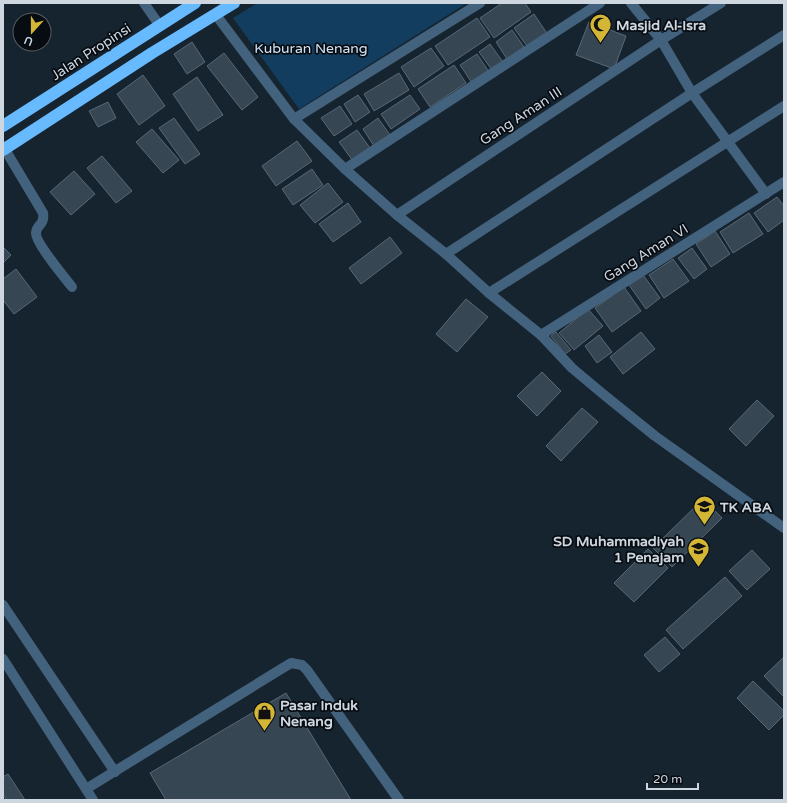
<svg xmlns="http://www.w3.org/2000/svg" width="787" height="803" font-family="'Varela Round',sans-serif">
  <style>
    .green { fill: #123d5e }
    .building { fill: #374653; stroke: #586876 }
    .lines { fill: none; stroke-linecap: round; stroke-linejoin: round }
    .minor { stroke: #43627d; stroke-width: 10 }
    .highway { stroke: #68baff; stroke-width: 12 }
    .labels { text-anchor: middle; dominant-baseline: central; stroke-width: 3.5; stroke-linejoin: round; paint-order: stroke }
    .poi-label { font-size: 14px; font-weight: bold; fill: #ced6df; stroke: #070c12; text-anchor: start }
    .park-label { font-size: 14px; fill: #d0e3f5; stroke: #070c12 }
    .street-label { font-size: 14px; fill: #ced6df; stroke: #070c12 }
  </style>
  <rect width="100%" height="100%" fill="#162430"/>
  <path class="green" d="M 257,3 L 467,3 L 299,109 L 233,18 Z"/>
  <g class="building">
    <path d="M 502,3 L 525,3 L 531,12 L 494,38 L 480,18 Z"/>
    <path d="M 534,14 L 548,35 L 529,49 L 514,28 Z"/>
    <path d="M 477,18 L 490,37 L 448,65 L 435,46 Z"/>
    <path d="M 589,22 L 626,36 L 614,69 L 576,55 Z"/>
    <path d="M 512,30 L 524,47 L 507,59 L 496,42 Z"/>
    <path d="M 192,42 L 205,62 L 187,74 L 174,54 Z"/>
    <path d="M 490,44 L 503,62 L 492,70 L 479,52 Z"/>
    <path d="M 431,48 L 444,66 L 414,87 L 401,67 Z"/>
    <path d="M 224,53 L 258,97 L 242,110 L 207,66 Z"/>
    <path d="M 477,54 L 489,72 L 472,83 L 460,65 Z"/>
    <path d="M 454,65 L 466,83 L 430,107 L 418,89 Z"/>
    <path d="M 399,73 L 409,90 L 374,111 L 364,94 Z"/>
    <path d="M 143,75 L 165,106 L 139,125 L 117,94 Z"/>
    <path d="M 197,77 L 223,115 L 198,131 L 173,94 Z"/>
    <path d="M 358,95 L 370,112 L 355,122 L 344,104 Z"/>
    <path d="M 410,95 L 420,109 L 391,129 L 381,114 Z"/>
    <path d="M 108,102 L 116,118 L 98,127 L 89,111 Z"/>
    <path d="M 340,106 L 352,124 L 334,136 L 321,118 Z"/>
    <path d="M 174,118 L 200,154 L 185,164 L 159,128 Z"/>
    <path d="M 378,118 L 390,135 L 374,146 L 363,129 Z"/>
    <path d="M 152,129 L 179,160 L 163,173 L 136,142 Z"/>
    <path d="M 357,130 L 370,148 L 353,161 L 339,142 Z"/>
    <path d="M 297,141 L 312,161 L 276,186 L 262,166 Z"/>
    <path d="M 102,156 L 132,191 L 116,203 L 87,168 Z"/>
    <path d="M 312,169 L 323,185 L 293,205 L 282,189 Z"/>
    <path d="M 74,171 L 95,194 L 71,215 L 50,192 Z"/>
    <path d="M 328,183 L 343,202 L 315,223 L 300,205 Z"/>
    <path d="M 777,197 L 784,206 L 784,220 L 768,232 L 754,213 Z"/>
    <path d="M 348,203 L 361,222 L 333,242 L 319,224 Z"/>
    <path d="M 749,213 L 763,234 L 733,253 L 720,232 Z"/>
    <path d="M 715,231 L 730,254 L 711,267 L 696,244 Z"/>
    <path d="M 390,237 L 402,253 L 361,284 L 349,268 Z"/>
    <path d="M 3,247 L 11,255 L 3,263 Z"/>
    <path d="M 692,248 L 707,269 L 694,279 L 678,258 Z"/>
    <path d="M 673,259 L 689,281 L 664,298 L 649,275 Z"/>
    <path d="M 16,269 L 37,297 L 14,314 L 3,300 L 3,279 Z"/>
    <path d="M 643,275 L 660,298 L 646,309 L 629,285 Z"/>
    <path d="M 624,287 L 641,311 L 612,332 L 595,308 Z"/>
    <path d="M 466,299 L 488,317 L 457,352 L 436,334 Z"/>
    <path d="M 588,309 L 603,326 L 574,350 L 559,333 Z"/>
    <path d="M 556,332 L 571,350 L 565,354 L 551,336 Z"/>
    <path d="M 641,332 L 655,349 L 623,374 L 610,357 Z"/>
    <path d="M 599,335 L 612,352 L 597,363 L 585,346 Z"/>
    <path d="M 542,372 L 561,391 L 537,416 L 517,396 Z"/>
    <path d="M 757,400 L 774,416 L 746,446 L 729,429 Z"/>
    <path d="M 582,408 L 598,422 L 561,461 L 546,446 Z"/>
    <path d="M 703,499 L 722,518 L 672,567 L 653,548 Z"/>
    <path d="M 648,549 L 668,568 L 634,602 L 614,583 Z"/>
    <path d="M 752,550 L 770,569 L 747,590 L 729,571 Z"/>
    <path d="M 725,577 L 742,596 L 683,649 L 666,630 Z"/>
    <path d="M 665,637 L 680,654 L 659,672 L 644,655 Z"/>
    <path d="M 784,657 L 784,697 L 764,676 Z"/>
    <path d="M 753,681 L 784,711 L 784,715 L 769,730 L 737,698 Z"/>
    <path d="M 286,693 L 351,800 L 166,800 L 150,773 Z"/>
    <path d="M 8,774 L 25,800 L 7,800 L 3,795 L 3,777 Z"/>
  </g>
  <g class="lines">
    <g class="minor">
      <path d="M 144,3 L 160,26"/>
      <path d="M 631,3 L 661,40 L 692,93 L 766,194"/>
      <path d="M 216,15 L 294,119 L 345,169 L 397,215 L 446,254 L 489,293 L 541,335 L 572,368 L 603,394 L 655,436 L 784,528"/>
      <path d="M 294,119 L 480,3"/>
      <path d="M 3,146 L 43,213 C 45,225 36,225 36,233 C 35,242 65,278 72,287"/>
      <path d="M 345,169 L 600,3"/>
      <path d="M 397,215 L 661,40 L 721,3"/>
      <path d="M 446,254 L 692,93 L 784,35"/>
      <path d="M 489,293 L 784,106"/>
      <path d="M 541,335 L 784,182"/>
      <path d="M 3,605 L 115,772"/>
      <path d="M 3,659 L 93,800"/>
      <path d="M 86,789 L 291,663 L 302,665 L 307,670 L 399,800"/>
    </g>
    <g class="highway">
      <path d="M 3,126 L 195,3"/>
      <path d="M 3,150 L 152,53 L 234,3"/>
    </g>
  </g>
  <defs>
    <symbol id="mosque-pin" viewBox="-11 -11 22 30"><path d="M0 17L-7.5 6A9.5 9.5 0 1 1 7.5 6Z" fill="#d3b635" stroke="#070c12"/><path d="M3.5-4.9A6 6 0 1 0 3.5 4.9A5 5 0 1 1 3.5-4.9Z" fill="#111"/></symbol>
    <symbol id="school-pin" viewBox="-11 -11 22 30"><path d="M0 17L-7.5 6A9.5 9.5 0 1 1 7.5 6Z" fill="#d3b635" stroke="#070c12"/><path d="M0-5L7-2L0 1L-7-2ZM-4 1L0 2.5L4 1V4Q0 6-4 4Z" fill="#111"/></symbol>
    <symbol id="shop-pin" viewBox="-11 -11 22 30"><path d="M0 17L-7.5 6A9.5 9.5 0 1 1 7.5 6Z" fill="#d3b635" stroke="#070c12"/><path d="M-5-2.5h2.3a2.7 3.5 0 0 1 5.4 0H5L5.5 6h-11ZM-1.5-2.5h3a1.5 2.3 0 0 0-3 0Z" fill="#111"/></symbol>
  </defs>
  <g fill-rule="evenodd">
    <use href="#mosque-pin" x="588" y="12" width="25" height="34"/>
    <use href="#school-pin" x="692" y="494" width="25" height="34"/>
    <use href="#school-pin" x="686" y="536" width="25" height="34"/>
    <use href="#shop-pin" x="252" y="700" width="25" height="34"/>
  </g>
  <g class="labels">
    <g class="poi-label">
      <text x="616" y="25">Masjid Al-Isra</text>
      <text x="720" y="507">TK ABA</text>
      <text x="684" y="541" text-anchor="end">SD Muhammadiyah<tspan x="684" dy="16">1 Penajam</tspan></text>
      <text x="280" y="705">Pasar Induk<tspan x="280" dy="16">Nenang</tspan></text>
    </g>
    <g class="park-label">
      <text x="311" y="48">Kuburan Nenang</text>
    </g>
    <g class="street-label">
      <text transform="translate(91 52) rotate(-33)">Jalan Propinsi</text>
      <text transform="translate(521 116) rotate(-33)">Gang Aman III</text>
      <text transform="translate(646 253) rotate(-32)">Gang Aman VI</text>
    </g>
  </g>
  <rect width="787" height="803" fill="none" stroke="#ced6df" stroke-width="8"/>
  <g transform="translate(32 32) rotate(201)"><circle r="19" fill="#070c12" stroke="#575d64"/>
  <path d="M0-3L7 15L0 10L-7 15Z" fill="#d3b635"/>
  <text y="-6" font-size="11" font-weight="bold" text-anchor="middle" fill="#ced6df">U</text>
  </g>
  <path d="M647 783v6h51v-6" fill="none" stroke="#ced6df" stroke-width="2"/>
  <text x="653" y="783" font-size="12" fill="#ced6df" stroke="#070c12" stroke-width="3" paint-order="stroke">20 m</text>
</svg>
